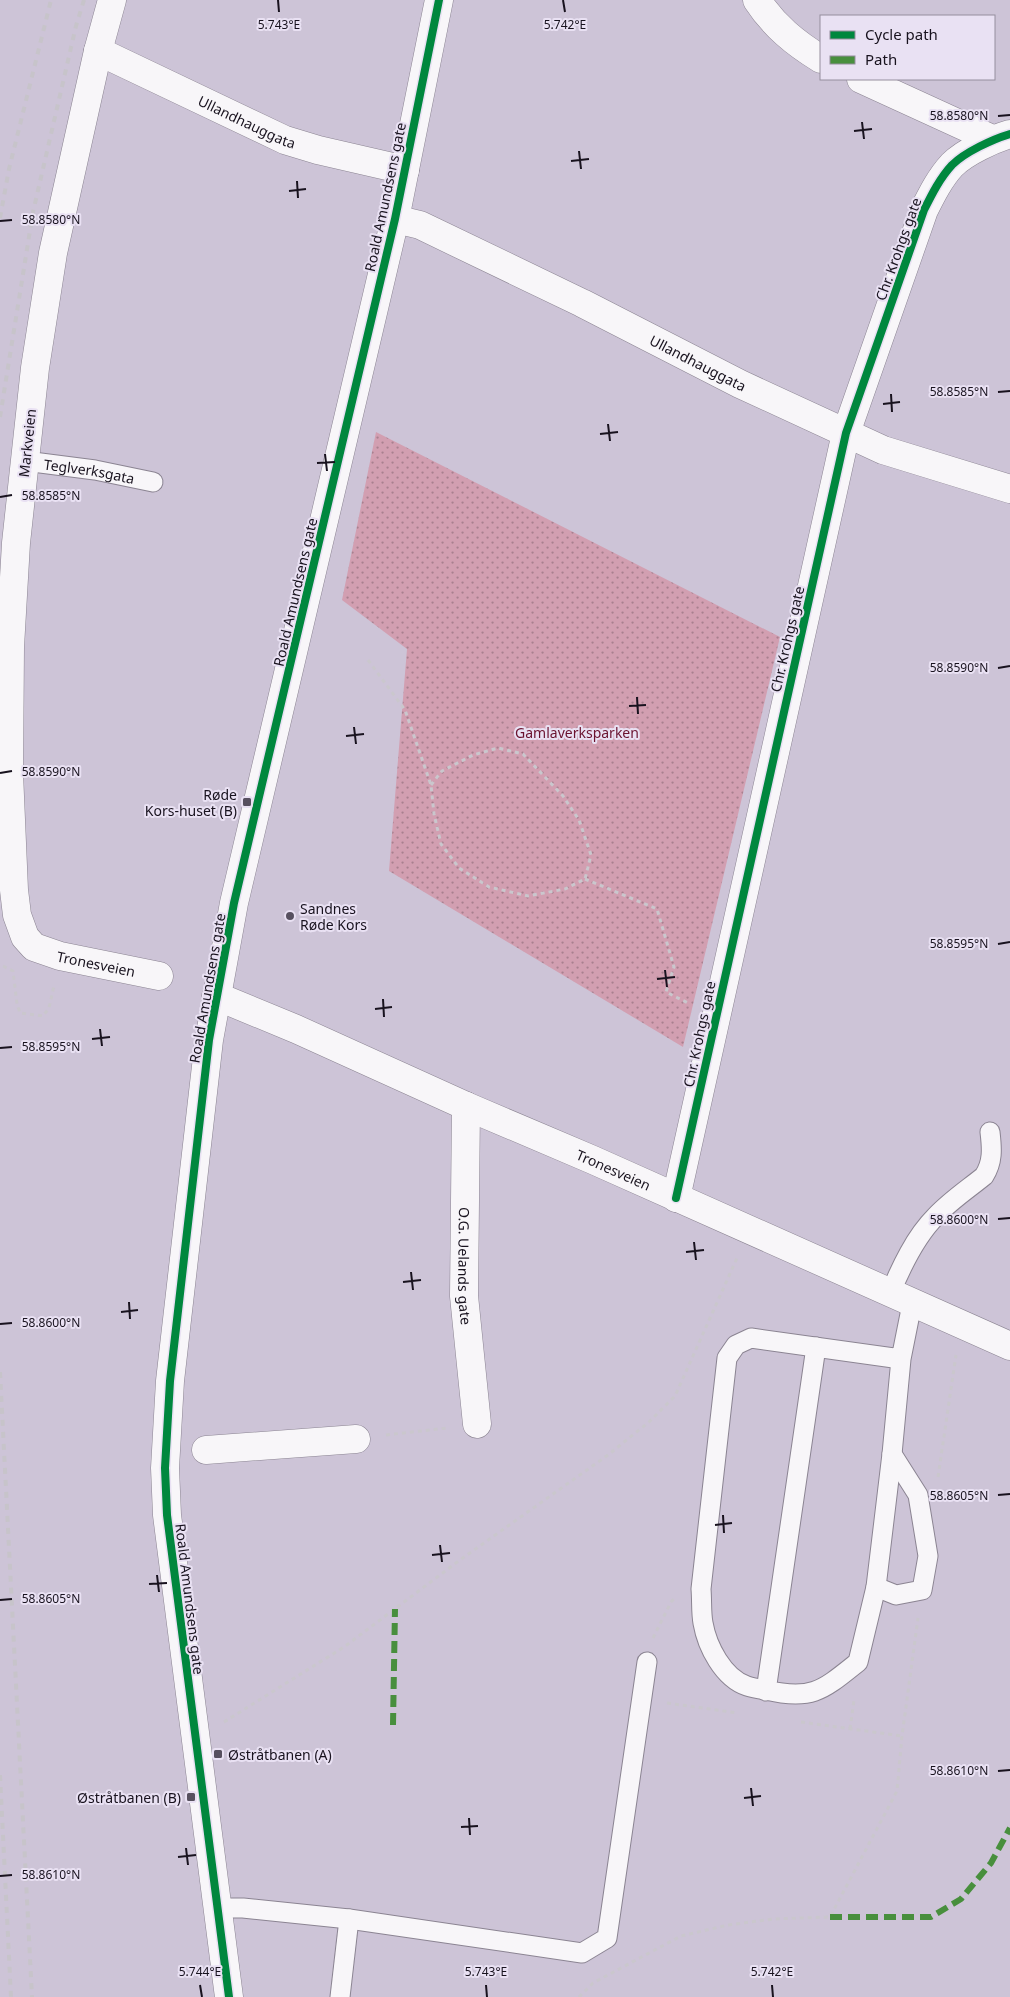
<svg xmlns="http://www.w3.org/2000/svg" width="1010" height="1997" font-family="'Noto Sans',sans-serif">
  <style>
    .park { fill: url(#park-dots) }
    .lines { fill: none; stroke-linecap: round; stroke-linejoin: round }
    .lane-casing { stroke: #8b8492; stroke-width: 21 }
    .street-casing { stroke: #8b8492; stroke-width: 29 }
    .secondary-casing { stroke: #8b8492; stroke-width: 29 }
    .path { stroke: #cac7cd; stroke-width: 3; stroke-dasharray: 4 4; stroke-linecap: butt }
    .lane { stroke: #f8f6f9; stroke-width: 19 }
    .street { stroke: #f8f6f9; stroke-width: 28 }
    .secondary { stroke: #f8f6f9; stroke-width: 28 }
    .rail { stroke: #c7c4ca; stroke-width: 4; stroke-dasharray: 6 6; stroke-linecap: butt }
    .quiet { stroke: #488f3d; stroke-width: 6; stroke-dasharray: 12 6; stroke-linecap: butt }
    .cycleway-casing { stroke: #e9e1f3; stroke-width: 11 }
    .cycleway { stroke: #00873e; stroke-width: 8 }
    .ticks { fill: none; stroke: #18121e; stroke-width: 2 }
    .poi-dot { fill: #57505f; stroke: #e9e1f3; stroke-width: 2 }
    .labels { text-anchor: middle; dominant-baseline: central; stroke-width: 4; stroke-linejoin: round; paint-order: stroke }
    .street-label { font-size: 14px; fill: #18121e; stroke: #e9e1f3 }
    .park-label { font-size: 14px; fill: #6a122f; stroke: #e9e1f3 }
    .poi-label { font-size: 14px; fill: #18121e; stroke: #e9e1f3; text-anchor: end }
    .ticks-label { font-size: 12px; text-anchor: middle; fill: #18121e; stroke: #e9e1f3; stroke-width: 4; stroke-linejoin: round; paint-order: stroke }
  </style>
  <defs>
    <pattern id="park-dots" width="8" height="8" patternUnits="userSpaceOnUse" patternTransform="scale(1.25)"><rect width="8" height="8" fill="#d29fb1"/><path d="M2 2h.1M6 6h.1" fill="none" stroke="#a9808f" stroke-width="1.8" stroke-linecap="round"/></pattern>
  </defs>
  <rect width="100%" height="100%" fill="#cdc4d7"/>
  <path class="park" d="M 376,432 L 780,637 L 683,1047 L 389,871 L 407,649 L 342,600 Z"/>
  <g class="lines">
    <defs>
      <g id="lane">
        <path id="s1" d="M 25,461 L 95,470 L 153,482"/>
        <path d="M 890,1294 C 901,1267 915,1237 936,1216 C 950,1201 968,1189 984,1176 C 993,1162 992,1149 990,1132"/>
        <path d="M 901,1359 L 751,1338 L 736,1345 L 727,1358 L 701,1589 C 702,1600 701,1612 703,1623 C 707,1646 723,1678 747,1686 C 753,1688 760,1689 766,1690 C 812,1701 823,1690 858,1662 L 876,1587 L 892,1454 L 901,1359 L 912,1304"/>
        <path d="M 876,1587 L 896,1595 L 922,1590 L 928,1556 L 918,1495 L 892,1454"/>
        <path d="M 766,1691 L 816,1347"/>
        <path d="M 216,1908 L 243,1908 L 349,1919 L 582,1953 L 607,1938 L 647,1662"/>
        <path d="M 340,1997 L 349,1919"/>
      </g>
      <g id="street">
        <path id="s2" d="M 112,0 L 98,51 L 53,253 L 35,368 L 16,543 L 10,647 L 9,773 L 14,890 L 17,915 L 25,937 L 34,947 L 60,956 L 159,976"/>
        <path d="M 757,0 C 774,26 795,43 821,59"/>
        <path id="s3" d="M 98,51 L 285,140 L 318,150 L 405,170"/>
        <path d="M 861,79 L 992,139"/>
        <path id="s4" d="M 395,219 L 420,225 L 582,303 L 740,384 L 883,450 L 1010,489"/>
        <path id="s5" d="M 216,996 L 296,1029 L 466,1106 L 593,1160 L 1010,1346"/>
        <path id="s6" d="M 466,1106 L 464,1296 L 477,1424"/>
        <path d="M 676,1198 L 846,433 L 924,210 C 932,194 940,178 952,165 C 965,152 993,139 1010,134"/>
        <path d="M 206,1450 L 356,1439"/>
      </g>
      <path id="secondary" d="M 229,1997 L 167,1515 L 165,1468 L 170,1381 L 209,1040 L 234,903 L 395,219 L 439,0"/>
    </defs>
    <use href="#lane" class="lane-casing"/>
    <use href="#street" class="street-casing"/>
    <use href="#secondary" class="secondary-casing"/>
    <g class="path">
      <path d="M 368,660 L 405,710 L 431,785 L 434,814 L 441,844 L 459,868 L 489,887 L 528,896 L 565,889 L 585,879 L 591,855 L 579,820 L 563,796 L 523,754 L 498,748 L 473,755 L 442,771 L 431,785"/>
      <path d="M 585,879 L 657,909 L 674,967 L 666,992 L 688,1003"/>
      <path d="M 3,966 L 13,971 L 17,1004 L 20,1013 L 43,1016 L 49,1008 L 54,986"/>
      <path d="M 386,1435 L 447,1428"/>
      <path d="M 938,1477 L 956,1355"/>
      <path d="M 653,1638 L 671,1602 L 675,1598"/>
      <path d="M 667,1703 L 738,1713"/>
      <path d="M 224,1722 L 344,1647 L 460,1560 L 608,1455 L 649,1422 L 675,1396 L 737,1258"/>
      <path d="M 801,1722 L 902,1736"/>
      <path d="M 850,1729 L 854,1700"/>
      <path d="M 579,1997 L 593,1983 L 681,1936 L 728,1925 L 773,1919 L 830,1917 L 897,1791 L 902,1736 L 918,1618"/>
    </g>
    <use href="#lane" class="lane"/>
    <use href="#street" class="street"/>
    <use href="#secondary" class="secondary"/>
    <g class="rail">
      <path d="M 0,218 L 9,169 L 51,0"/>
      <path d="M 0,417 L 33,212 L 76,26 L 84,0"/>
      <path d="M 0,1372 L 32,1997"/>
      <path d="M 0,1775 L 11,1997"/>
    </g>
    <g class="quiet">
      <path d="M 393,1725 L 395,1609"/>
      <path d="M 830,1917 L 931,1917 L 961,1899 L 991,1863 L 1010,1828"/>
    </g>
    <defs>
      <g id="cycleway">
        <path d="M 676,1198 L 846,433 L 924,210 C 932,194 940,178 952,165 C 965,152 993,139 1010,134"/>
        <path d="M 229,1997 L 167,1515 L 165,1468 L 170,1381 L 209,1040 L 234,903 L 395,219 L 439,0"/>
      </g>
    </defs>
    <use href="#cycleway" class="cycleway-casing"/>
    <use href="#cycleway" class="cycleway"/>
  </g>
  <path class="ticks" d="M 278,0 L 279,12M 563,0 L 565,12M 998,116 L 1010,115M 862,122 L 864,139M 854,131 L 872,129M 579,151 L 581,169M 571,161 L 589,159M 297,181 L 298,198M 289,191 L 306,189M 0,221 L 12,220M 998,392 L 1010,391M 891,394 L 892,412M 883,404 L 900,402M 608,424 L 610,441M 600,434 L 618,432M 325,454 L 327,471M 317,463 L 335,462M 0,497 L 12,495M 998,668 L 1010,666M 637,697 L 638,714M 629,706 L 646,705M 354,727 L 356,744M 346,736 L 364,734M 0,773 L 12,771M 998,944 L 1010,942M 665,970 L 667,987M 657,979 L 675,977M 383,999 L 384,1017M 375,1009 L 392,1007M 100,1029 L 102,1046M 92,1039 L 110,1037M 0,1048 L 12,1047M 998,1219 L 1010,1218M 694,1242 L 696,1260M 686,1252 L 704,1250M 411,1272 L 413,1290M 403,1282 L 421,1280M 129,1302 L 130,1319M 121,1312 L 138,1310M 0,1324 L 12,1323M 998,1495 L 1010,1494M 723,1515 L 724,1533M 715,1525 L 732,1523M 440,1545 L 442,1562M 432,1555 L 450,1553M 157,1575 L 159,1592M 149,1584 L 167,1583M 0,1600 L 12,1599M 998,1771 L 1010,1770M 751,1788 L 753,1806M 744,1798 L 761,1796M 469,1818 L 470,1835M 461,1827 L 478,1826M 186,1848 L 188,1865M 178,1857 L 196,1855M 0,1876 L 12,1875M 200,1985 L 202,1997M 486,1985 L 487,1997M 772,1985 L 773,1997"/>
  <g class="poi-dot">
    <rect x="242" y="797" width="10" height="10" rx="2.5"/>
    <circle cx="290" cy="916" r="5"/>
    <rect x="213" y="1749" width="10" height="10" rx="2.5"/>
    <rect x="186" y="1792" width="10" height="10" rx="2.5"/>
  </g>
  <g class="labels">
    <g class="street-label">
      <text stroke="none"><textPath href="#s3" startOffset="165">Ullandhauggata</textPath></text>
      <text transform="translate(385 197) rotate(-78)">Roald Amundsens gate</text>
      <text transform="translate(898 249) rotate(-70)">Chr. Krohgs gate</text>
      <text stroke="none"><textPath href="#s4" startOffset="336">Ullandhauggata</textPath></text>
      <text transform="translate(27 443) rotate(-84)">Markveien</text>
      <text stroke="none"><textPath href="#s1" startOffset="65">Teglverksgata</textPath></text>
      <text transform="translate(295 592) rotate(-77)">Roald Amundsens gate</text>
      <text transform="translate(787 639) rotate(-77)">Chr. Krohgs gate</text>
      <text stroke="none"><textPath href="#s2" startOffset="1026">Tronesveien</textPath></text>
      <text transform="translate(207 988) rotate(-80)">Roald Amundsens gate</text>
      <text transform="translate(699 1034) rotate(-78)">Chr. Krohgs gate</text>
      <text stroke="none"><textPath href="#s5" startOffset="434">Tronesveien</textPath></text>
      <text stroke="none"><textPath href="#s6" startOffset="160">O.G. Uelands gate</textPath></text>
      <text transform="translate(190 1599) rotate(83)">Roald Amundsens gate</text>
    </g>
    <g class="park-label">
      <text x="577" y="732">Gamlaverksparken</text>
    </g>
    <g class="poi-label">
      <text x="237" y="794">Røde<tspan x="237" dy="16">Kors-huset (B)</tspan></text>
      <text x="300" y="908" text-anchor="start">Sandnes<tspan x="300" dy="16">Røde Kors</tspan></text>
      <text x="228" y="1754" text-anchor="start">Østråtbanen (A)</text>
      <text x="181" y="1797">Østråtbanen (B)</text>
    </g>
  </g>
  <g class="ticks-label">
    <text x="279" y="29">5.743°E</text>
    <text x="565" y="29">5.742°E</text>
    <text x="959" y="120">58.8580°N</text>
    <text x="51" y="224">58.8580°N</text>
    <text x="959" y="396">58.8585°N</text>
    <text x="51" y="500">58.8585°N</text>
    <text x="959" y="672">58.8590°N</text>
    <text x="51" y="776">58.8590°N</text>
    <text x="959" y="948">58.8595°N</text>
    <text x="51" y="1051">58.8595°N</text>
    <text x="959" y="1224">58.8600°N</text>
    <text x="51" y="1327">58.8600°N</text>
    <text x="959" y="1500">58.8605°N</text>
    <text x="51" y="1603">58.8605°N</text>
    <text x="959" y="1775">58.8610°N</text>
    <text x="51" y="1879">58.8610°N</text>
    <text x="200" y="1976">5.744°E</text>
    <text x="486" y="1976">5.743°E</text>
    <text x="772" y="1976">5.742°E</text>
  </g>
  <rect x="820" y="15" width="175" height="65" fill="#e9e1f3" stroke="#958e9e"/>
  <rect x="830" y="31" width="25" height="8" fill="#00873e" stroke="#958e9e"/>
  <text x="865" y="40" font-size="15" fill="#18121e">Cycle path</text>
  <rect x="830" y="56" width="25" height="8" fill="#488f3d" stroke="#958e9e"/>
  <text x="865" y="65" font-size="15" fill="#18121e">Path</text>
</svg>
